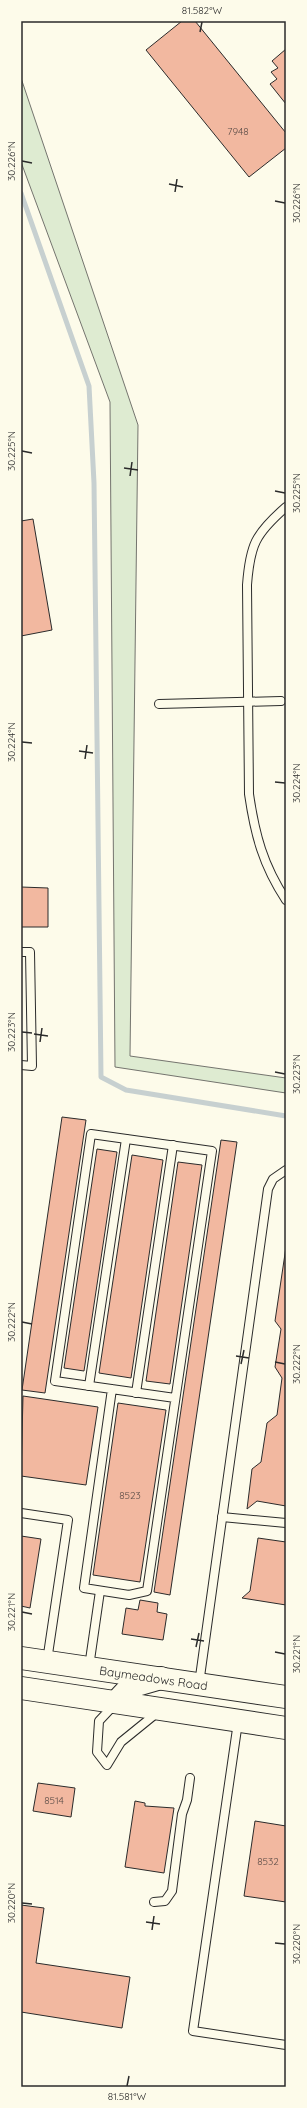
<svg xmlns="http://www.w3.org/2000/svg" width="307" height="2108" font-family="Quicksand,sans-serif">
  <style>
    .green { fill: #deebd1; stroke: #74746e }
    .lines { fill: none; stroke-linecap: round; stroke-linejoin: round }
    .stream { stroke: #c7d0d0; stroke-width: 5 }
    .building { fill: #f2b8a0; stroke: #2b2b2b }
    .lane-casing { stroke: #2b2b2b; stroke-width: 10 }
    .secondary-casing { stroke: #2b2b2b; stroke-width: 24 }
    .primary-casing { stroke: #2b2b2b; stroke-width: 24 }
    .lane { stroke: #fdfbea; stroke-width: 8 }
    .secondary { stroke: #fdfbea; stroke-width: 22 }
    .primary { stroke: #fdfbea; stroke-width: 22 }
    .ticks { fill: none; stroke: #2b2b2b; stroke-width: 1.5 }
    .labels { text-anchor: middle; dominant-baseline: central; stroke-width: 3; stroke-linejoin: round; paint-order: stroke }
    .number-label { font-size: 10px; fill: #5d4e48 }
    .street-label { font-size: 12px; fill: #2b2b2b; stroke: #fdfbea }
    .neatline { fill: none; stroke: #2b2b2b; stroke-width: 1.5 }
    .ticks-label { font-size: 10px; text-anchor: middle; fill: #2b2b2b }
  </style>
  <rect width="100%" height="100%" fill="#fdfbea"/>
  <path class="green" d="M 21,78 L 138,425 L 130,1056 L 286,1078 L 286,1093 L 115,1067 L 110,402 L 21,162 Z"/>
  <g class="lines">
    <path class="stream" d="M 21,193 L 89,386 L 94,483 L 101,1077 L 126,1090 L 286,1116"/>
  </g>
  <g class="building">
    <path d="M 182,21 L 195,21 L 286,133 L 286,148 L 249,177 L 146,50 Z"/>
    <path d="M 286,49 L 286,104 L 270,84 L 277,79 L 271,72 L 278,68 L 272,61 Z"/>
    <path d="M 33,519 L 52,630 L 21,636 L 21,521 Z"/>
    <path d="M 21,887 L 48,888 L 48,927 L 21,927 Z"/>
    <path d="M 62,1117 L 86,1120 L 45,1393 L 22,1390 Z"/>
    <path d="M 221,1140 L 237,1142 L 170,1595 L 154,1592 Z"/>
    <path d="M 97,1149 L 117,1152 L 84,1371 L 64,1368 Z"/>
    <path d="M 132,1155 L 163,1160 L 131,1378 L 99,1373 Z"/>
    <path d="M 178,1162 L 202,1165 L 170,1384 L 146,1381 Z"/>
    <path d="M 286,1247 L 286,1506 L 257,1501 L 247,1509 L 252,1469 L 261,1462 L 267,1423 L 277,1415 L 282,1378 L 275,1367 L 281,1329 L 275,1321 Z"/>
    <path d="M 23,1396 L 98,1407 L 86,1485 L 21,1476 Z"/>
    <path d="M 118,1403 L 166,1410 L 140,1582 L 93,1575 Z"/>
    <path d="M 21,1536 L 41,1539 L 30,1608 L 21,1606 Z"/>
    <path d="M 258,1538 L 286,1542 L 286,1605 L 242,1598 L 250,1591 Z"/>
    <path d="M 140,1600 L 158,1603 L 157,1612 L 167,1614 L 163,1640 L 122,1634 L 126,1608 L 138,1610 Z"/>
    <path d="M 38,1783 L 75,1788 L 71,1817 L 33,1811 Z"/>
    <path d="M 135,1801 L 145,1803 L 145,1806 L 174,1808 L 164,1873 L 125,1867 Z"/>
    <path d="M 255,1821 L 286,1826 L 286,1902 L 244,1896 Z"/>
    <path d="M 21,1905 L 44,1908 L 36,1963 L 130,1977 L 122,2028 L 21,2012 Z"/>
  </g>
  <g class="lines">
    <defs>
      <g id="lane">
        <path d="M 286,507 C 255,534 250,545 247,585 L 249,794 C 255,835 263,865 286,900"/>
        <path d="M 159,704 L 281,701"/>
        <path d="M 21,952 L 30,952 L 32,1066 L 21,1065"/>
        <path d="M 89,1386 L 126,1139"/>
        <path d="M 112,1389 L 84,1588 L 129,1595 L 147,1591 L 212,1151 L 91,1134 L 55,1381 L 175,1398"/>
        <path d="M 136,1393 L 173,1145"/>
        <path d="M 21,1513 L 68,1520 L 47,1661"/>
        <path d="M 222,1517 L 286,1523"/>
        <path d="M 89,1667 L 100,1591"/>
        <path d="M 199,1684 L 268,1189 L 273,1179 L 286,1170"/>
        <path d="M 115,1704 L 99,1721 L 97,1752 L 107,1765 L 121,1742 L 158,1712"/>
        <path d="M 238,1722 L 193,2031 L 286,2045"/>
        <path d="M 154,1902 L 165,1901 L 172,1891 L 182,1814 L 187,1800 L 190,1778"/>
      </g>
      <path id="secondary" d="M 116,1702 L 130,1687 L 161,1678"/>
      <g id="primary">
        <path id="s1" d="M 21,1658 L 286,1697"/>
        <path d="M 21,1688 L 286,1728"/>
      </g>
    </defs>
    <use href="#lane" class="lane-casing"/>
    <use href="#secondary" class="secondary-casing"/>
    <use href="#primary" class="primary-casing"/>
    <use href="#lane" class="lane"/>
    <use href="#secondary" class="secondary"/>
    <use href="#primary" class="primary"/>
  </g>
  <path class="ticks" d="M 200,32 L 202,22M 22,161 L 32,163M 169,184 L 183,187M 175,192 L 177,179M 275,201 L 285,203M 22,451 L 32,453M 124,468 L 138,470M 130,476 L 132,462M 275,491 L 285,493M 22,742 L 32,743M 79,751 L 93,753M 85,759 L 87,745M 275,782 L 285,783M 22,1032 L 32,1033M 34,1034 L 48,1036M 40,1042 L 42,1028M 275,1072 L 285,1074M 22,1322 L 32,1324M 236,1356 L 249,1358M 275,1362 L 285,1364M 241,1364 L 244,1350M 22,1612 L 32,1614M 191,1639 L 204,1641M 196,1647 L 199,1633M 275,1652 L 285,1654M 22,1903 L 32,1904M 146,1922 L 160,1924M 152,1930 L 154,1916M 275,1943 L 285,1944M 127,2086 L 129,2076"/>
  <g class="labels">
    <g class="number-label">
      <text x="238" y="131">7948</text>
      <text x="130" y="1495">8523</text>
      <text x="54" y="1800">8514</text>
      <text x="268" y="1861">8532</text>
    </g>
    <g class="street-label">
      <text stroke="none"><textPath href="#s1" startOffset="134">Baymeadows Road</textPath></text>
    </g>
  </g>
  <rect width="307" height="2108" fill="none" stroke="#fdfbea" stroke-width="44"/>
  <rect x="22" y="22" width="263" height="2064" class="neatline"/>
  <g class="ticks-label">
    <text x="202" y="14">81.582°W</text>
    <text transform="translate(11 161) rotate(-90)" y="4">30.226°N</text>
    <text transform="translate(296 203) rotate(-90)" y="4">30.226°N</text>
    <text transform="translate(11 451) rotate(-90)" y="4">30.225°N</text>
    <text transform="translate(296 493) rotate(-90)" y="4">30.225°N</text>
    <text transform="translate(11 742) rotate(-90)" y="4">30.224°N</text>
    <text transform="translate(296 783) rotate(-90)" y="4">30.224°N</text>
    <text transform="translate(11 1032) rotate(-90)" y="4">30.223°N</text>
    <text transform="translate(296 1074) rotate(-90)" y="4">30.223°N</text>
    <text transform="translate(11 1322) rotate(-90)" y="4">30.222°N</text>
    <text transform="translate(296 1364) rotate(-90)" y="4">30.222°N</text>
    <text transform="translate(11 1612) rotate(-90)" y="4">30.221°N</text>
    <text transform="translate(296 1654) rotate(-90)" y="4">30.221°N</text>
    <text transform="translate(11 1903) rotate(-90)" y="4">30.220°N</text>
    <text transform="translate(296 1944) rotate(-90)" y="4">30.220°N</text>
    <text x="127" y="2100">81.581°W</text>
  </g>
</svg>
